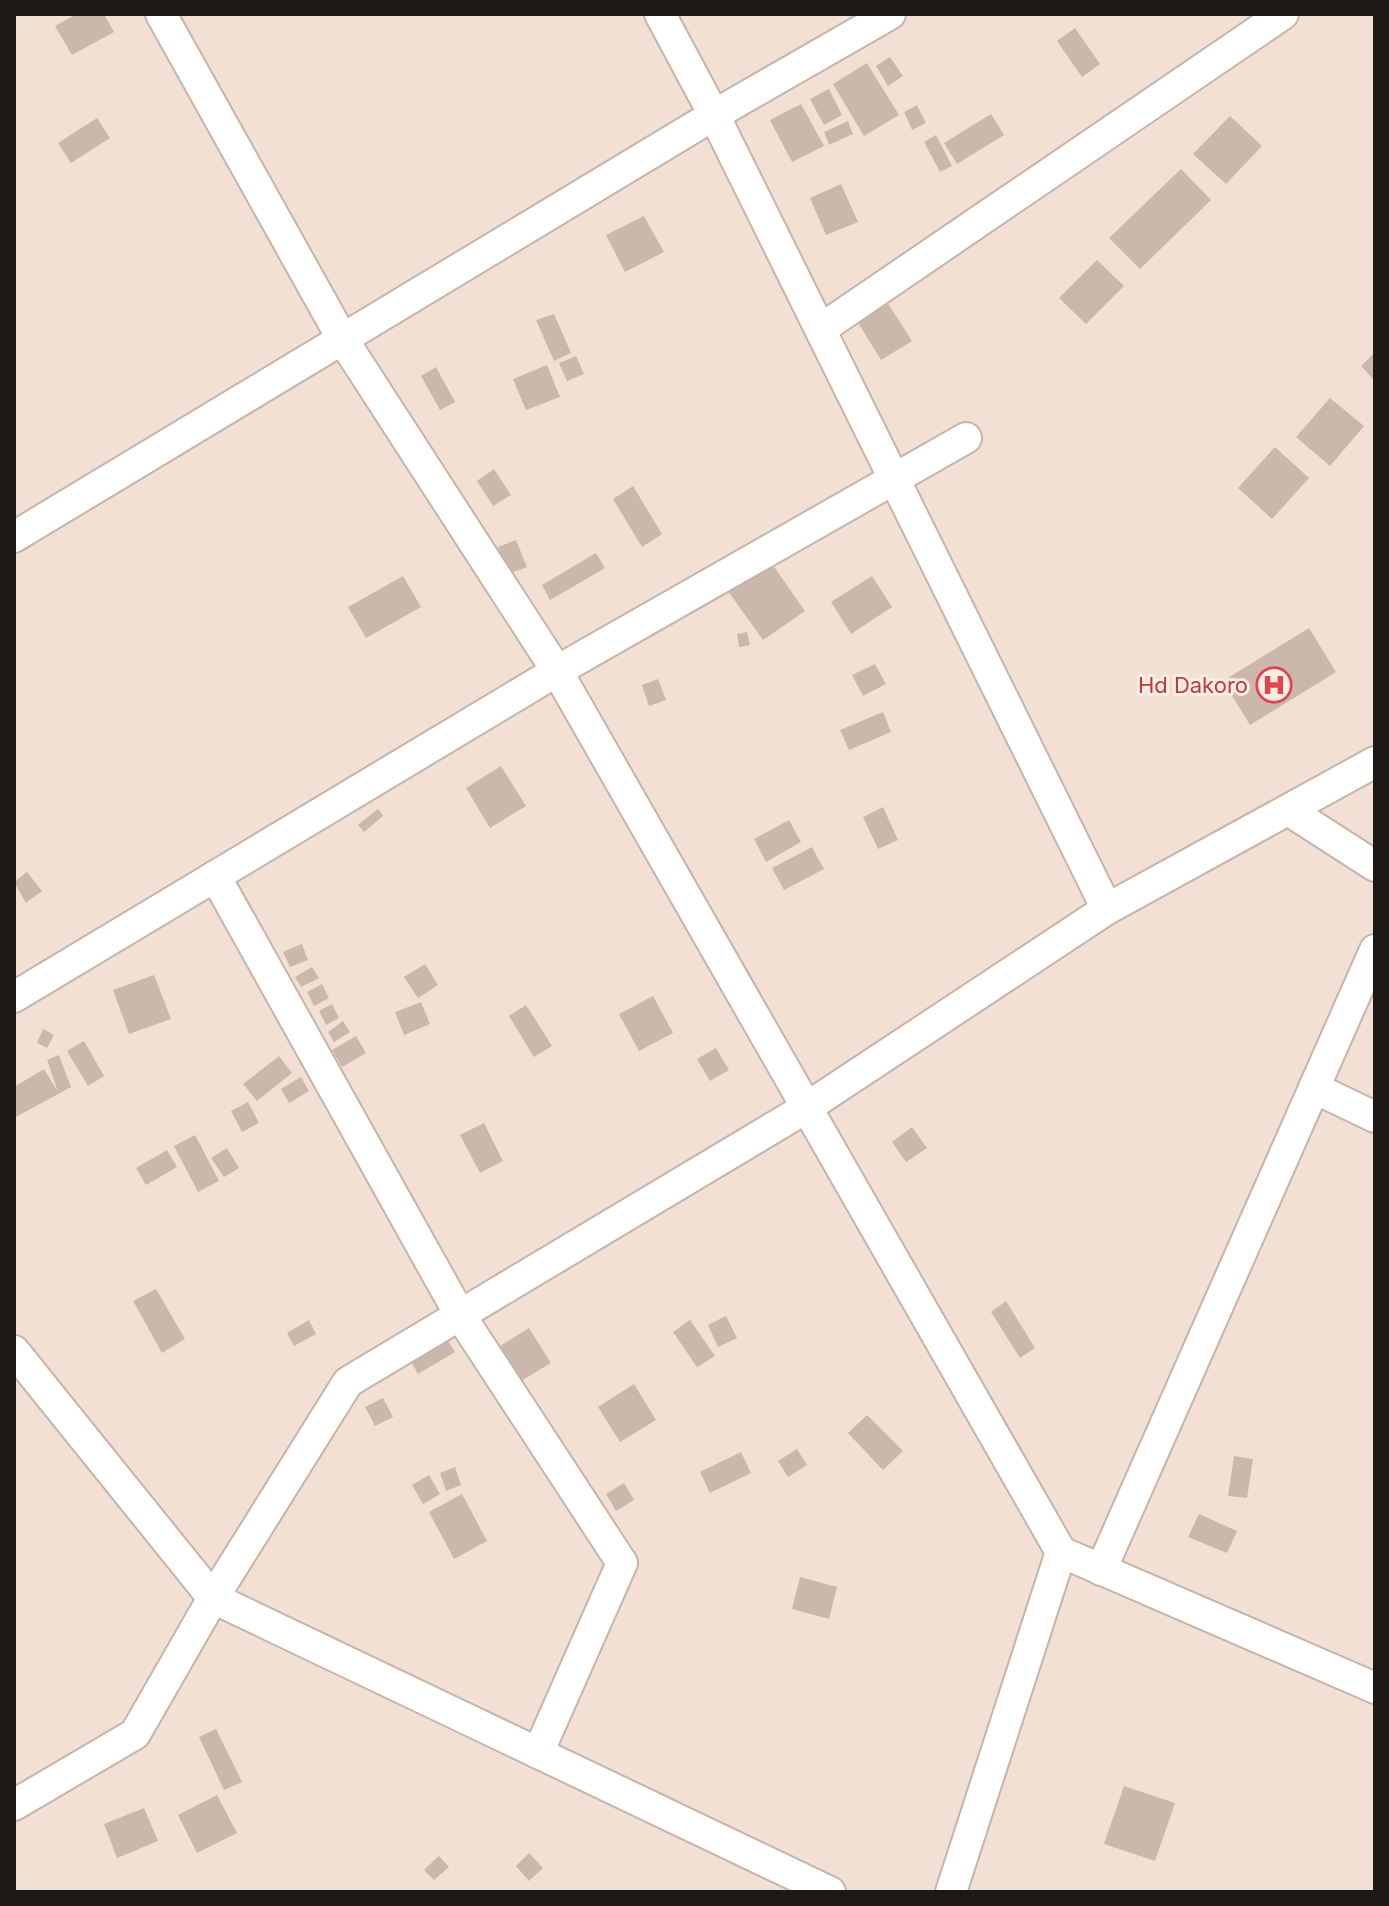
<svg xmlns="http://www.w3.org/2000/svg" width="1389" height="1906" font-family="Inter,sans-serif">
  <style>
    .building { fill: #cab8ad }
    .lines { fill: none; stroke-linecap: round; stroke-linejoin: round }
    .minor-casing { stroke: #c6b4a9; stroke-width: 34 }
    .minor { stroke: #fff; stroke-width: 30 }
    .labels { text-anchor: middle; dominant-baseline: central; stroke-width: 6; stroke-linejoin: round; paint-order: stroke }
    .health-label { font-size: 22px; fill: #be3a42; stroke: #fdeee5; text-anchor: end }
  </style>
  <rect width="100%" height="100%" fill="#f3e0d4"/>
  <g class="building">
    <path d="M 77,14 L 104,14 L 114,32 L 72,55 L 55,26 Z"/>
    <path d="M 1075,28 L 1100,64 L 1082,77 L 1057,41 Z"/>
    <path d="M 890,57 L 903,76 L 888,86 L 876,66 Z"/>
    <path d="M 867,63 L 899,115 L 864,136 L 833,84 Z"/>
    <path d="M 829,89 L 842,115 L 824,125 L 810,99 Z"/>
    <path d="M 801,104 L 824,146 L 792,162 L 770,120 Z"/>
    <path d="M 917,105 L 926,123 L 912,130 L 904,112 Z"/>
    <path d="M 991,114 L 1004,135 L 957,164 L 944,143 Z"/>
    <path d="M 1230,116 L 1262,146 L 1226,184 L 1193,154 Z"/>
    <path d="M 97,118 L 110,138 L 71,163 L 58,143 Z"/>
    <path d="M 848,121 L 853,134 L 829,145 L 824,132 Z"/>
    <path d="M 936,135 L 952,166 L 940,172 L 924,142 Z"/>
    <path d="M 1181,169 L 1211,200 L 1140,269 L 1109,238 Z"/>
    <path d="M 841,184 L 858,222 L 826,235 L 810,198 Z"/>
    <path d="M 644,216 L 664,252 L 625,272 L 606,235 Z"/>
    <path d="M 1097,260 L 1124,286 L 1086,324 L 1059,298 Z"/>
    <path d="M 887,302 L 912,341 L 881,360 L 857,321 Z"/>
    <path d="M 554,314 L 571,353 L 554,361 L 536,320 Z"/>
    <path d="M 1375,352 L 1375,381 L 1361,366 Z"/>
    <path d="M 576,356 L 584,374 L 567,381 L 559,363 Z"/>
    <path d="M 547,365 L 560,397 L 526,410 L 513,379 Z"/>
    <path d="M 436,367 L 455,402 L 440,410 L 421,376 Z"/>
    <path d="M 1330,398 L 1364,426 L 1330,466 L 1296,437 Z"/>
    <path d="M 1275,447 L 1309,478 L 1272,519 L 1238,488 Z"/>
    <path d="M 494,469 L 511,495 L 493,506 L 477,481 Z"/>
    <path d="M 633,486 L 662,534 L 642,547 L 613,499 Z"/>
    <path d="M 516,540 L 527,567 L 508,574 L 498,547 Z"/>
    <path d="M 596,553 L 605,568 L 550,600 L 542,585 Z"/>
    <path d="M 770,561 L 805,611 L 763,640 L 728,591 Z"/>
    <path d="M 403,576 L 421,607 L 366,638 L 348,607 Z"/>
    <path d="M 872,576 L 892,607 L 851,634 L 831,602 Z"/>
    <path d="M 1309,628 L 1336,672 L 1250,725 L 1223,681 Z"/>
    <path d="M 747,632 L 750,645 L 739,647 L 737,634 Z"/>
    <path d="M 875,664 L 886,684 L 863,696 L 852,675 Z"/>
    <path d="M 658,679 L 666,700 L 649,706 L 642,685 Z"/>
    <path d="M 883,712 L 891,732 L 849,750 L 840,730 Z"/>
    <path d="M 501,766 L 526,806 L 490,828 L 466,788 Z"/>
    <path d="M 883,807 L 898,840 L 878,849 L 863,817 Z"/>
    <path d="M 378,809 L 383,816 L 364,832 L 358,825 Z"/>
    <path d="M 789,820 L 801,842 L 766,862 L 754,839 Z"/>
    <path d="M 812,847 L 824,869 L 784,890 L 772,868 Z"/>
    <path d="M 27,872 L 42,891 L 26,903 L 14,882 Z"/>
    <path d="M 302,944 L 308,960 L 290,967 L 283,952 Z"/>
    <path d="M 425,964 L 438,985 L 418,998 L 404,977 Z"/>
    <path d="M 312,967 L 319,978 L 301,987 L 295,977 Z"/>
    <path d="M 154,975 L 171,1019 L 129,1034 L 113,990 Z"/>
    <path d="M 322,984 L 329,998 L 314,1006 L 307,992 Z"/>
    <path d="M 653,996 L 673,1033 L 639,1051 L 619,1014 Z"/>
    <path d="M 421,1002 L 430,1024 L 404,1035 L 395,1012 Z"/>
    <path d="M 332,1004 L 339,1018 L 326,1025 L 319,1011 Z"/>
    <path d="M 526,1005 L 552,1046 L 534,1057 L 509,1016 Z"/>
    <path d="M 343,1021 L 350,1032 L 334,1042 L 328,1032 Z"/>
    <path d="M 43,1029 L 54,1035 L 47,1048 L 37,1043 Z"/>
    <path d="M 356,1036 L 366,1053 L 342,1067 L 332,1050 Z"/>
    <path d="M 84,1041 L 104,1076 L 88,1086 L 67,1051 Z"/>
    <path d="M 716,1048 L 729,1070 L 710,1081 L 697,1059 Z"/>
    <path d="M 59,1055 L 71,1087 L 14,1118 L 14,1087 L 44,1069 L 58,1092 L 47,1060 Z"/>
    <path d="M 279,1056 L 292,1073 L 257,1101 L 243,1084 Z"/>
    <path d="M 301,1077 L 309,1091 L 289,1103 L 281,1089 Z"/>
    <path d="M 248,1102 L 259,1123 L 242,1132 L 231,1111 Z"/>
    <path d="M 484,1123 L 503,1161 L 480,1173 L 460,1135 Z"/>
    <path d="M 912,1127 L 927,1148 L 906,1162 L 892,1142 Z"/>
    <path d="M 195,1135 L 219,1181 L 198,1192 L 174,1146 Z"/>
    <path d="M 227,1148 L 239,1168 L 224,1177 L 211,1158 Z"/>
    <path d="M 167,1150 L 177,1167 L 146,1185 L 136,1168 Z"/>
    <path d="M 156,1289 L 185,1339 L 162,1353 L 133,1301 Z"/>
    <path d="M 1006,1301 L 1035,1348 L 1020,1358 L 991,1312 Z"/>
    <path d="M 726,1316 L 737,1338 L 718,1347 L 708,1325 Z"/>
    <path d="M 309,1320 L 316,1334 L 294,1346 L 287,1333 Z"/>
    <path d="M 690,1320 L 715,1356 L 697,1367 L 673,1332 Z"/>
    <path d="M 529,1328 L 551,1363 L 521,1381 L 500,1346 Z"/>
    <path d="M 445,1336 L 455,1352 L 418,1374 L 409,1358 Z"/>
    <path d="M 634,1384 L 656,1420 L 620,1442 L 598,1407 Z"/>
    <path d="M 383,1398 L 393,1417 L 375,1426 L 365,1407 Z"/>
    <path d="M 867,1415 L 903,1451 L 883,1470 L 848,1433 Z"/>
    <path d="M 797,1449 L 807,1465 L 788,1477 L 778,1461 Z"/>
    <path d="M 741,1452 L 751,1473 L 710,1493 L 700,1472 Z"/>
    <path d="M 1234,1456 L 1253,1459 L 1247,1498 L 1228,1496 Z"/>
    <path d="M 455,1467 L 461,1485 L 446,1491 L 440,1473 Z"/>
    <path d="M 429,1475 L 440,1494 L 423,1504 L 412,1485 Z"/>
    <path d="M 624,1483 L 634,1500 L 616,1511 L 606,1494 Z"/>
    <path d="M 462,1494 L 487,1541 L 454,1559 L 429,1512 Z"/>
    <path d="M 1199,1514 L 1237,1531 L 1227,1553 L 1188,1537 Z"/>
    <path d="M 800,1577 L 837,1587 L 829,1619 L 792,1609 Z"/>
    <path d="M 216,1729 L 242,1782 L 224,1790 L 199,1737 Z"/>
    <path d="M 1124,1786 L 1175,1803 L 1155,1861 L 1104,1844 Z"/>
    <path d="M 217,1795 L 237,1833 L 197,1853 L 178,1815 Z"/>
    <path d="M 144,1808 L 158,1841 L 117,1858 L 104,1824 Z"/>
    <path d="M 529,1853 L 543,1868 L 529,1881 L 516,1866 Z"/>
    <path d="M 439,1856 L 449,1867 L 434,1880 L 424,1870 Z"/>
  </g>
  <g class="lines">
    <defs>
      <g id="minor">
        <path d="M 161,14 L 343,340 L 557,671 L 1061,1552 L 1375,1688"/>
        <path d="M 660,14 L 714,115 L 1107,909"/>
        <path d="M 821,329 L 1283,14"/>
        <path d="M 14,537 L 714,115 L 890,14"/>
        <path d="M 1288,810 L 1375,866"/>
        <path d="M 215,876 L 460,1315 L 622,1563 L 538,1753"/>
        <path d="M 14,997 L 557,671 L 966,438"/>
        <path d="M 1314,1088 L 1375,1117"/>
        <path d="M 14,1351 L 213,1598 L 830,1892"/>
        <path d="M 1101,1570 L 1375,950"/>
        <path d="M 14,1805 L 135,1734 L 213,1598 L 348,1382 L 806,1108 L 1107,909 L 1375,762"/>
        <path d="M 951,1892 L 1061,1552"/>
      </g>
    </defs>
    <use href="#minor" class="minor-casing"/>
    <use href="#minor" class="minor"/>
  </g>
  <defs>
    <symbol id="hospital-ring" viewBox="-11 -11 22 22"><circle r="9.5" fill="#fdeee5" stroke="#e0444e" stroke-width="1.5"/><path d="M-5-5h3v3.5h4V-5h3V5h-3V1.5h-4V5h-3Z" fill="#e0444e"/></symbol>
  </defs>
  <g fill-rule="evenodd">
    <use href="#hospital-ring" x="1254" y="665" width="40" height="40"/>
  </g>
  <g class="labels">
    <g class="health-label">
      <text x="1248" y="685">Hd Dakoro</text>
    </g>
  </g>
  <rect width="1389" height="1906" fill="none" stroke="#1e1814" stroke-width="32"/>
</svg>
